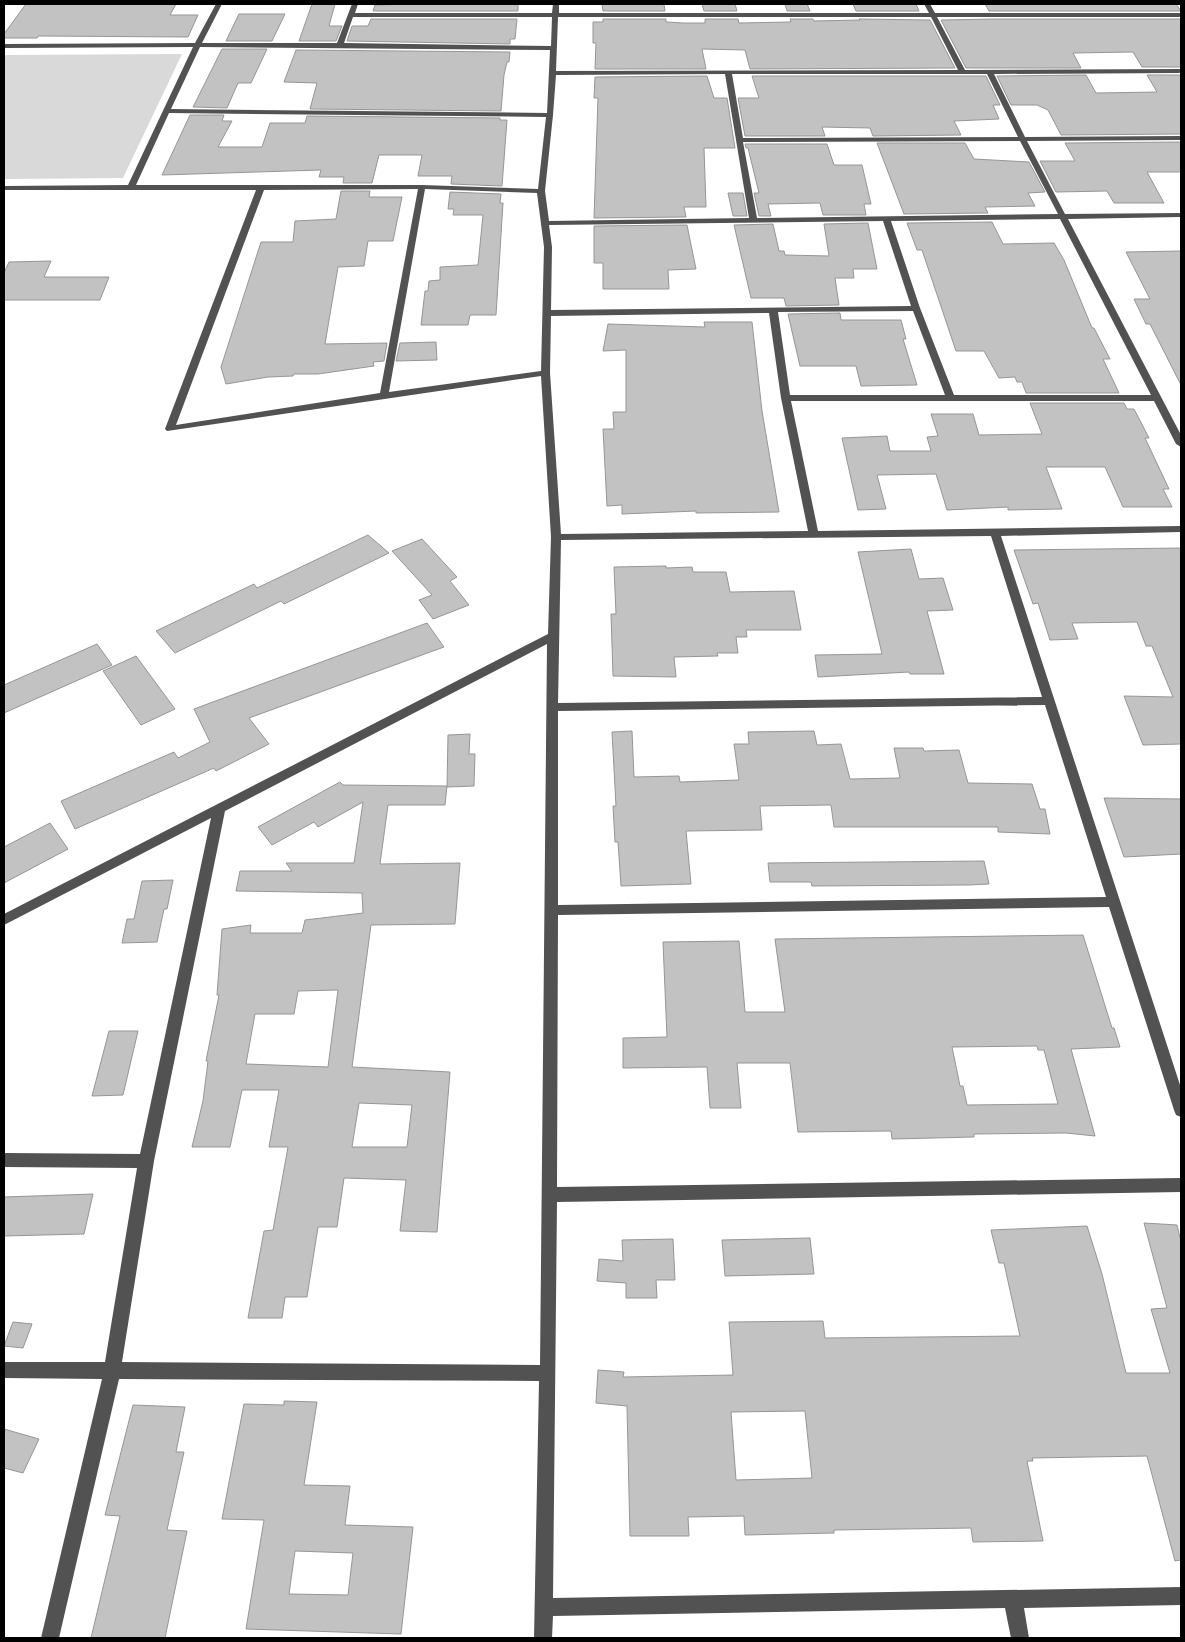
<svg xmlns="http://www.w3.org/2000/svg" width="1185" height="1642" font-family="Helvetica,sans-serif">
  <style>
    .green { fill: #d9d9d9 }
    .building { fill: #c2c2c2; stroke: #969696; fill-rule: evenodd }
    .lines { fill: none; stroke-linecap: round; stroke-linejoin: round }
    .minor { fill: #525252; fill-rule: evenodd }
  </style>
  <rect width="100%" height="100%" fill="#fff"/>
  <path class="green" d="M 182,54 L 123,178 L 4,179 L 4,55 Z"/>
  <g class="building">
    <path d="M 26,4 L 176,4 L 170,15 L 198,15 L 188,37 L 38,36 L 37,38 L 4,38 L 4,34 Z"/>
    <path d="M 312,4 L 335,4 L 329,26 L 342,26 L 336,41 L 299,41 Z"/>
    <path d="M 412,4 L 518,4 L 518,11 L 373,11 L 375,5 Z"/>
    <path d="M 602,4 L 664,4 L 665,11 L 603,11 Z"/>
    <path d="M 702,4 L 735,4 L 737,11 L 704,11 Z"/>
    <path d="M 785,4 L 807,4 L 810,11 L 787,11 Z"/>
    <path d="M 853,4 L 916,4 L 919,11 L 856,11 Z"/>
    <path d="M 985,4 L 1176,4 L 1181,11 L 989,11 Z"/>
    <path d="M 239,14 L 285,14 L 272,41 L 226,41 Z"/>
    <path d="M 371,19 L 517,19 L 515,39 L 510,39 L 510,44 L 347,41 L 352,26 L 368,26 Z"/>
    <path d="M 603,19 L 666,19 L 666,22 L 683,23 L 705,23 L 705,19 L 738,19 L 739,23 L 791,22 L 790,19 L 813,19 L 814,21 L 860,20 L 859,19 L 930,20 L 955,68 L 750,69 L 745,50 L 702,49 L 706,69 L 595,69 L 596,43 L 593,43 L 593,22 L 603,22 Z"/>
    <path d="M 993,19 L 1181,19 L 1181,67 L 1142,67 L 1133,52 L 1073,53 L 1081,68 L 966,68 L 941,20 Z"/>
    <path d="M 222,49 L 267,49 L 251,83 L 238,83 L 227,108 L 193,107 Z"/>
    <path d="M 296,50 L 510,52 L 509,62 L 507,62 L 504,75 L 501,111 L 310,109 L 317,83 L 284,82 Z"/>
    <path d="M 1086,75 L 1096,93 L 1157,92 L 1147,75 L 1181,75 L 1181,134 L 1061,135 L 1048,110 L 1037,105 L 1011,105 L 997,76 Z"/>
    <path d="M 707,76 L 714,98 L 727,98 L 735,148 L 704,148 L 706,207 L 684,207 L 686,217 L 594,218 L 598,98 L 594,98 L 595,77 Z"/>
    <path d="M 752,76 L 986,76 L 1000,105 L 993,105 L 999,119 L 954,121 L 961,135 L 873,136 L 870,128 L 822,127 L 825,136 L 745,136 L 738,98 L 759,98 Z"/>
    <path d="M 190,115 L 224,115 L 222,121 L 232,121 L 218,147 L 262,147 L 270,123 L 305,123 L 307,116 L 500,118 L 500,120 L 507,120 L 502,186 L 451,184 L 452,176 L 418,176 L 422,155 L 379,155 L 372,183 L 343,183 L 344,177 L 319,177 L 321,170 L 162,175 Z"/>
    <path d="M 1181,142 L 1181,172 L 1147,172 L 1164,203 L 1114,203 L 1107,191 L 1056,192 L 1040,161 L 1075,161 L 1065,143 Z"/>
    <path d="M 877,143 L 965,143 L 974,159 L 1029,162 L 1045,192 L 1028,193 L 1035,206 L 985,207 L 988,213 L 904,214 Z"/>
    <path d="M 745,144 L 827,144 L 834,165 L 862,165 L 871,204 L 864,204 L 866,215 L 823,215 L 820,203 L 768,204 L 771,216 L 759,216 L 754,193 L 759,193 L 748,148 L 746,148 Z"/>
    <path d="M 341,191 L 370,191 L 369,197 L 402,197 L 393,241 L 368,241 L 364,266 L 338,267 L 325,344 L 387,343 L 384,361 L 373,362 L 374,366 L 318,374 L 294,374 L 293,376 L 268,377 L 226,384 L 221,367 L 261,242 L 293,242 L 295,221 L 336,219 Z"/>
    <path d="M 450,192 L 501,194 L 500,203 L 503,203 L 496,315 L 470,315 L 468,325 L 421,325 L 425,291 L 428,291 L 429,281 L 440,280 L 440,267 L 478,265 L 483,215 L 453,215 L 454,209 L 448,209 Z"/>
    <path d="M 728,193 L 743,193 L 747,216 L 733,216 Z"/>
    <path d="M 992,222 L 1003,244 L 1054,243 L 1064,260 L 1092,328 L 1094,328 L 1110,359 L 1103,359 L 1119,393 L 1026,393 L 1022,382 L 1017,382 L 1015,377 L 999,378 L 984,351 L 956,351 L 922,250 L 917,250 L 907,223 Z"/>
    <path d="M 868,223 L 877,269 L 853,269 L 854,278 L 835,278 L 839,305 L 786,306 L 784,298 L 751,298 L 734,225 L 773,224 L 779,251 L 784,251 L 785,255 L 829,256 L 824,224 Z"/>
    <path d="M 687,225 L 696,269 L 668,270 L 669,289 L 603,289 L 603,263 L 594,263 L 594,226 Z"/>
    <path d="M 1181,251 L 1181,385 L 1150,324 L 1146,324 L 1134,299 L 1150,299 L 1126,252 Z"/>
    <path d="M 51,261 L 44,277 L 109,277 L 100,300 L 4,300 L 4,273 L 9,262 Z"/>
    <path d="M 840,313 L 841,320 L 901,320 L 906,339 L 903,339 L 917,385 L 861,386 L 856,366 L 800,366 L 788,314 Z"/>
    <path d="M 704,322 L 752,322 L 762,411 L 779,512 L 696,513 L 696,511 L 622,514 L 622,505 L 607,506 L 603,429 L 614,429 L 613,412 L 626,412 L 626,350 L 603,351 L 608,324 L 705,327 Z"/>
    <path d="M 436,342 L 437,360 L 396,361 L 400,343 Z"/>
    <path d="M 1030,403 L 1124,403 L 1127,409 L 1134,409 L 1149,438 L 1145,438 L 1169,489 L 1163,489 L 1172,507 L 1123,507 L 1105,467 L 1046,467 L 1062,509 L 1008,510 L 1008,507 L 947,510 L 936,474 L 877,475 L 886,509 L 858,510 L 842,438 L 887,436 L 890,451 L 931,451 L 927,437 L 938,436 L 931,414 L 973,414 L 979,435 L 1042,434 Z"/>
    <path d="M 368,535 L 389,553 L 284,604 L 281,601 L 175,653 L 156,631 L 254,584 L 257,588 Z"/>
    <path d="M 422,539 L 457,577 L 450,581 L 469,605 L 433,619 L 419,600 L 432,595 L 392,551 Z"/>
    <path d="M 1181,548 L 1181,744 L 1143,745 L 1124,696 L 1173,697 L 1152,646 L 1146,646 L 1137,622 L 1072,623 L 1078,639 L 1050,640 L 1038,603 L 1033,604 L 1014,550 Z"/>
    <path d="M 911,549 L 919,579 L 943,578 L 953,610 L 927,611 L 944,674 L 910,674 L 909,672 L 818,677 L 815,655 L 882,654 L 858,552 Z"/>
    <path d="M 666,566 L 666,568 L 692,567 L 693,572 L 726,572 L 730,592 L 794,591 L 801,630 L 746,630 L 747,637 L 736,637 L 738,653 L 717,653 L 718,656 L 674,657 L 676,677 L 613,676 L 611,614 L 616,614 L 614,567 Z"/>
    <path d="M 427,623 L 444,647 L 249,718 L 269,744 L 216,771 L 214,768 L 75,829 L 61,801 L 174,752 L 178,758 L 210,742 L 194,709 Z"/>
    <path d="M 97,644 L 112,665 L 4,713 L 4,685 Z"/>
    <path d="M 136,656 L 175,709 L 141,725 L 103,671 Z"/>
    <path d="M 632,731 L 634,777 L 679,776 L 680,782 L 739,780 L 734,744 L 749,744 L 748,732 L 814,731 L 817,745 L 841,744 L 850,779 L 900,778 L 894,748 L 923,748 L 924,751 L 959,750 L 968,783 L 1032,784 L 1040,809 L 1045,809 L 1050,834 L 998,832 L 998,827 L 834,827 L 831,805 L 760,806 L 762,830 L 686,831 L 691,884 L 621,886 L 618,842 L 615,842 L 613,806 L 616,806 L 612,732 Z"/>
    <path d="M 470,734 L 469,754 L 475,754 L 474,786 L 447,787 L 448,735 Z"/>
    <path d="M 340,782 L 343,785 L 447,786 L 445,805 L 388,805 L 380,864 L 460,863 L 455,924 L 371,925 L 352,1067 L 450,1072 L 437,1232 L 400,1231 L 406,1180 L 344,1178 L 337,1227 L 318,1227 L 307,1297 L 285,1297 L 282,1318 L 248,1318 L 264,1231 L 273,1230 L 288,1147 L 269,1147 L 279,1090 L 242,1090 L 230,1147 L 192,1147 L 203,1101 L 208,1061 L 206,1061 L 219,995 L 217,995 L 222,929 L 251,925 L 250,933 L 302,933 L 305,920 L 363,913 L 362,893 L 236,891 L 240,871 L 292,871 L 286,863 L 354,863 L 363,802 L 318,827 L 314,822 L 272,845 L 258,827 ZM 338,990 L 328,1067 L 246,1064 L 255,1014 L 294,1014 L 298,991 ZM 359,1103 L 412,1105 L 407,1147 L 352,1147 Z"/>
    <path d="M 1104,798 L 1181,799 L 1181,854 L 1124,857 Z"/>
    <path d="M 50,823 L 68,849 L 4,883 L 4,847 Z"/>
    <path d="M 984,861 L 989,884 L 969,885 L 812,886 L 811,882 L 770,882 L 768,863 Z"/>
    <path d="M 173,880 L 167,909 L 164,909 L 157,942 L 122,943 L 127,919 L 134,919 L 142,881 Z"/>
    <path d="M 1083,935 L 1112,1028 L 1114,1028 L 1120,1047 L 1071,1049 L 1095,1136 L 1066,1133 L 974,1134 L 974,1137 L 892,1139 L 891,1131 L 798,1132 L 790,1063 L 737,1063 L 741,1108 L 710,1108 L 707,1067 L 623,1068 L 623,1038 L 667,1037 L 663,942 L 739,941 L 745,1012 L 785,1012 L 775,939 ZM 1037,1046 L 1038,1050 L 1044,1050 L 1058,1104 L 967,1105 L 963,1086 L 960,1086 L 952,1047 Z"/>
    <path d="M 109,1031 L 138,1031 L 123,1095 L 92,1096 Z"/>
    <path d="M 93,1194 L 84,1234 L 4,1236 L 4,1197 Z"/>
    <path d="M 1144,1223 L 1177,1225 L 1181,1242 L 1181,1560 L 1175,1561 L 1147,1456 L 1032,1458 L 1033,1461 L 1027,1461 L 1043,1541 L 973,1542 L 971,1528 L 834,1530 L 834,1533 L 745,1535 L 744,1516 L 688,1517 L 689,1536 L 630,1536 L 627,1406 L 596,1403 L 598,1370 L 624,1372 L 623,1377 L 733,1375 L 729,1322 L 823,1321 L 825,1338 L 1020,1336 L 1004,1263 L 999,1263 L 991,1230 L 1087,1226 L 1102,1274 L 1126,1373 L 1170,1373 L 1151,1309 L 1167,1308 ZM 805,1411 L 812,1478 L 736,1480 L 731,1412 Z"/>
    <path d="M 810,1238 L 814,1274 L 725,1276 L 722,1240 Z"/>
    <path d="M 673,1239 L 675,1280 L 656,1280 L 657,1298 L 626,1298 L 626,1283 L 597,1281 L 599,1259 L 623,1261 L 622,1240 Z"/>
    <path d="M 13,1322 L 32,1324 L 23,1348 L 4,1346 Z"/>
    <path d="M 284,1401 L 317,1402 L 304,1485 L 350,1486 L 345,1525 L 413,1527 L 401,1634 L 246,1629 L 264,1520 L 222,1519 L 244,1404 L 284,1405 ZM 295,1551 L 353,1553 L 348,1595 L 289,1594 Z"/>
    <path d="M 133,1405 L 185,1407 L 176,1452 L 184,1452 L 167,1530 L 187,1531 L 165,1638 L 91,1638 L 120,1516 L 105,1515 Z"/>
    <path d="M 4,1429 L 39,1439 L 23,1473 L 4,1468 Z"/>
  </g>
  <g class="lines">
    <path class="minor" d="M 216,4 L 222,4 L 202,43 L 337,43 L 352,4 L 358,4 L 355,13 L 552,13 L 553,4 L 559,4 L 559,13 L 929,13 L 924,4 L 930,4 L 935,13 L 1181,13 L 1181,17 L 937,17 L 965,70 L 1181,69 L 1181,73 L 994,74 L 1025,137 L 1181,136 L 1181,140 L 1027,141 L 1065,214 L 1181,213 L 1181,217 L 1068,219 L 1181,435 L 1181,447 L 1176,444 L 1154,401 L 791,401 L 818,531 L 1181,526 L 1181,532 L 1001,536 L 1181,1088 L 1181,1117 L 1176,1115 L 1174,1110 L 1109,907 L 558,915 L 557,1187 L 1181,1178 L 1181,1192 L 557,1202 L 553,1598 L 1181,1587 L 1181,1605 L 1024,1608 L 1029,1638 L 1011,1638 L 1005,1608 L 553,1616 L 552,1638 L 534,1638 L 539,1381 L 119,1379 L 59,1638 L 41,1638 L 102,1379 L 4,1378 L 4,1362 L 105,1362 L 137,1168 L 4,1167 L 4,1153 L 140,1154 L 211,818 L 4,925 L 4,914 L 548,634 L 551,537 L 541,376 L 167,431 L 165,429 L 256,190 L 4,190 L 4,186 L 128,185 L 193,47 L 4,48 L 4,44 L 195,43 ZM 353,17 L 552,17 L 551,46 L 344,43 ZM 558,17 L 931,17 L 958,70 L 556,71 ZM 200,47 L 550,50 L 547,113 L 171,109 ZM 725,74 L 749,218 L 549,221 L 545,191 L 553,115 L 556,75 ZM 732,74 L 987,74 L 1018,137 L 743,138 ZM 169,113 L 546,117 L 538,189 L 422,185 L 136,185 ZM 1020,141 L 1058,214 L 757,218 L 743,142 ZM 418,189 L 380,393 L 176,425 L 264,190 ZM 425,189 L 537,193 L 544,247 L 541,371 L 389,392 ZM 1060,219 L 1151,395 L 954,395 L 920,308 L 891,221 ZM 883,221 L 911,306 L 551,310 L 552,247 L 549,225 ZM 913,311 L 945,395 L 790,395 L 778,312 ZM 769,313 L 781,398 L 808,531 L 561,534 L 550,373 L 551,316 ZM 991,536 L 1042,697 L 558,703 L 561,540 ZM 547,644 L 540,1365 L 122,1362 L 154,1161 L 225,811 ZM 1045,705 L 1106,897 L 558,905 L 558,711 Z"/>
  </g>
  <rect width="1185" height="1642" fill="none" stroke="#000000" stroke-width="10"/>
</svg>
